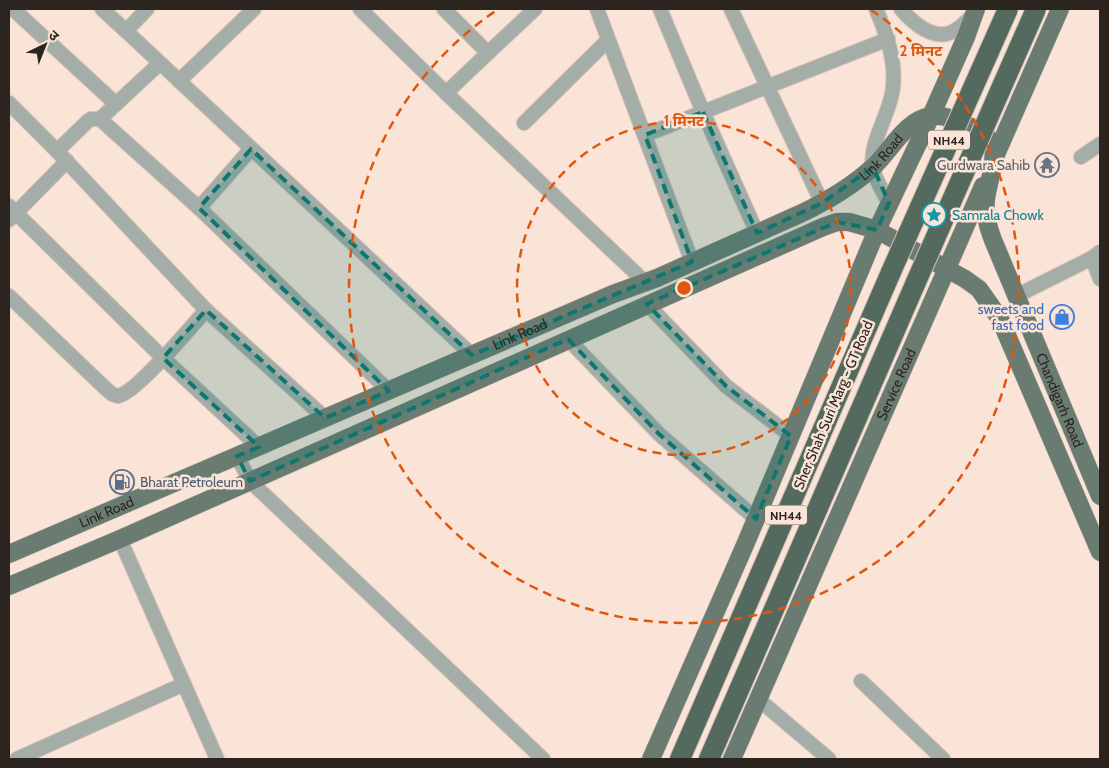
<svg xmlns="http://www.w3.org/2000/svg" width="1109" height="768" font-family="Cabin,'Noto Sans Devanagari',sans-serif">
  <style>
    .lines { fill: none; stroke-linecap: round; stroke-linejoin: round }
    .minor-casing { stroke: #d5c1b6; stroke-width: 16 }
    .major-casing { stroke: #d5c1b6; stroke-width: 19 }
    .highway-casing { stroke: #d5c1b6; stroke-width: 22 }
    .minor { stroke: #a4ada8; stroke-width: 14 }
    .major { stroke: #6a7c71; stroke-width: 18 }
    .highway { stroke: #556a5e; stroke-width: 20 }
    .highway-bridge-casing { stroke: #d5c1b6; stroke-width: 22; stroke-linecap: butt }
    .highway-bridge { stroke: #556a5e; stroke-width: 20 }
    .marked { fill: #0f766e; fill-opacity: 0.2; stroke: #0f766e; stroke-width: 4; stroke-dasharray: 10 6; stroke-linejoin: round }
    .ring { fill: none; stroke: #df560d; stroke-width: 2.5; stroke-dasharray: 9 6 }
    .labels { text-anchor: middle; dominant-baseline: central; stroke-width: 5; stroke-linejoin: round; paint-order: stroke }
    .shield { fill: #fae4d7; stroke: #6a5e56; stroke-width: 1 }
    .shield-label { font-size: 12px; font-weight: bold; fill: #2c241f }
    .street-label { font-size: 14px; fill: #2c241f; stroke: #fae4d7 }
    .worship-label { font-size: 14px; fill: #5b616d; stroke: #fae4d7; text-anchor: end }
    .culture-label { font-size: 14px; fill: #0d838f; stroke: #fae4d7; text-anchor: start }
    .shop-label { font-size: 14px; fill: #366cbe; stroke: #fae4d7; text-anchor: end }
    .service-label { font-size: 14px; fill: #4e5e75; stroke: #fae4d7; text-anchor: start }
    .centre { fill: #df560d; stroke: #fae4d7; stroke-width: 2.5 }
    .ring-label { font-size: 15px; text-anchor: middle; font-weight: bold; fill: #df560d; stroke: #fae4d7; stroke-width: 5; stroke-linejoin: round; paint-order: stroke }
  </style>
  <rect width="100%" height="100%" fill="#fae4d7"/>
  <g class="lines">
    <defs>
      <g id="minor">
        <path d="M 13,9 L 116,104 L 100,119 L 199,208 L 389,391"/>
        <path d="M 102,9 L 126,31"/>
        <path d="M 147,9 L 126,31 L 472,355"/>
        <path d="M 360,9 L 446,93 L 645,282"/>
        <path d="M 444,9 L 488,53 L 535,9"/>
        <path d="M 597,9 L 692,262"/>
        <path d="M 660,9 L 703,112 L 757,233"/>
        <path d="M 731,9 L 822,203"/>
        <path d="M 876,9 C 886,33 896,60 893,87 C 891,113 868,143 873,169 C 876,181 883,192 889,203"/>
        <path d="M 901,9 C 912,22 933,41 952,32 C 961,28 967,21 974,14"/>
        <path d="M 179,81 L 254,9"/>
        <path d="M 446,93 L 488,53"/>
        <path d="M 9,103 L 57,151 L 206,310 L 325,418"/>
        <path d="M 116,104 L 159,64"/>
        <path d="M 524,123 L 608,40"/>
        <path d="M 645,135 L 888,39"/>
        <path d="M 57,151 L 88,121 L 91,119 L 100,119"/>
        <path d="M 1081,157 L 1100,144"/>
        <path d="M 9,206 L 163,358 L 259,447"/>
        <path d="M 199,208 L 251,149"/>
        <path d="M 9,220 L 67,161"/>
        <path d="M 1100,252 L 1092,258 L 1100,279"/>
        <path d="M 9,296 L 105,388 L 112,394 L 118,396 C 136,393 191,327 206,310"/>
        <path d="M 1016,296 L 1092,258"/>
        <path d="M 647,304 L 726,386 L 791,436"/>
        <path d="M 568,339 L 659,434 L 756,519"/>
        <path d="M 237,456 L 250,481 L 543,759"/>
        <path d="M 120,539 L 217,759"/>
        <path d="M 861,681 L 943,759"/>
        <path d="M 758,699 L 829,759"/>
        <path d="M 17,759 L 184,684"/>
      </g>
      <g id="major">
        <path d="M 994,159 L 1060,9"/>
        <path id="s1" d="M 9,554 L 613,294 L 657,278 L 802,213 C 827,201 851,187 872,168 C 890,152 905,120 931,116 C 945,114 959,122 971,127 C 979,131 991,137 993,147 C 996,164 988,183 986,199 C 984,214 988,227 993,240 L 1100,496"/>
        <path d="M 9,586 L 120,539 L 823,227 L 837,222 L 849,222 L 877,230 L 965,279 L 979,289 L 1000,319 L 1100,552"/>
        <path d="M 651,759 L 745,545 L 877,230 L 931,116 L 966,37 L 976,9"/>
        <path id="s2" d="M 732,759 L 983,186"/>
      </g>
      <g id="highway">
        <path d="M 680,759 L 891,272"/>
        <path d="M 709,759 L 916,282"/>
      </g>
    </defs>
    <use href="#minor" class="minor-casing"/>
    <use href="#major" class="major-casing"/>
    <use href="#highway" class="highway-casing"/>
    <use href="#minor" class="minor"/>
    <use href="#major" class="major"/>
    <use href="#highway" class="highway"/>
    <defs>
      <g id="highway-bridge">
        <path d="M 891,272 L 1008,9"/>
        <path d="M 916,282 L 1036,9"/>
      </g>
    </defs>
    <use href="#highway-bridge" class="highway-bridge-casing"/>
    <use href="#highway-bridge" class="highway-bridge"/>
  </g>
  <path class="marked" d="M 703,112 L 757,233 L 822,203 L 873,167 L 889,203 L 877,230 L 837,222 L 647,304 L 726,386 L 791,436 L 756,519 L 659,434 L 568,339 L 250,481 L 237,456 L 259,447 L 163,358 L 206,310 L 325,418 L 389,391 L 199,208 L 251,149 L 472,355 L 692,262 L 645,135 Z"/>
  <g class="ring">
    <circle cx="684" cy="288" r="167"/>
    <path d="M871 10A335 335 0 1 1 497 10"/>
  </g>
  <defs>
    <symbol id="temple-ring" viewBox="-11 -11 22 22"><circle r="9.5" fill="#fae4d7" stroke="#6b7280" stroke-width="1.5"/><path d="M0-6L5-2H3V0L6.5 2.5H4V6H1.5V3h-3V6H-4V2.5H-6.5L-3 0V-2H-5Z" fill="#6b7280"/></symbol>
    <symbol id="sight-ring" viewBox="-11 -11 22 22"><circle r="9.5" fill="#fae4d7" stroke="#0f9aa8" stroke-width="1.5"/><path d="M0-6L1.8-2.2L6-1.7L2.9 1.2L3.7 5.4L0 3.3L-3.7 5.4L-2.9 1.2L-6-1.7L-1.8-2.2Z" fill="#0f9aa8"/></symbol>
    <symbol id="shop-ring" viewBox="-11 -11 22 22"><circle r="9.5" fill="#fae4d7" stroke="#3f7fe0" stroke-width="1.5"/><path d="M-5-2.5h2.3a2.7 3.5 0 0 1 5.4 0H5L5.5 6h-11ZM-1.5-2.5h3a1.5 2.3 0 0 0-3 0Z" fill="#3f7fe0"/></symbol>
    <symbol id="fuel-ring" viewBox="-11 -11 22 22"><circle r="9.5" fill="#fae4d7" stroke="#5c6f8a" stroke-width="1.5"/><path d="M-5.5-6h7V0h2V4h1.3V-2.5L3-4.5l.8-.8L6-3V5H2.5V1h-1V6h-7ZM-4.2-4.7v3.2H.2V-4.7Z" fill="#5c6f8a"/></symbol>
  </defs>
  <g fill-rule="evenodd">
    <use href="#temple-ring" x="1033" y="151" width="28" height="28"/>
    <use href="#sight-ring" x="920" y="201" width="28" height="28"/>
    <use href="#shop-ring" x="1048" y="303" width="28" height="28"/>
    <use href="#fuel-ring" x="108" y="468" width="28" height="28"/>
  </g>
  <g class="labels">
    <g class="shield">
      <rect x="928" y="130.5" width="42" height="19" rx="4"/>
      <rect x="765" y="505.5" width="42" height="19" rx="4"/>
    </g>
    <g class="shield-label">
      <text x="949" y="140">NH44</text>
      <text x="786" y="515">NH44</text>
    </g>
    <g class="street-label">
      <text stroke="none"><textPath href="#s1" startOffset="961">Link Road</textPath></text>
      <text stroke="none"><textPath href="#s1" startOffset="556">Link Road</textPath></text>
      <text stroke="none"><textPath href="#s2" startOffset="409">Service Road</textPath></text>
      <text stroke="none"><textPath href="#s1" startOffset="1368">Chandigarh Road</textPath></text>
      <text transform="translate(833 405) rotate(-67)">Sher Shah Suri Marg - GT Road</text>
      <text stroke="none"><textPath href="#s1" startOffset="106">Link Road</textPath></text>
    </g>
    <g class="worship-label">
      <text x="1030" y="165">Gurdwara Sahib</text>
    </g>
    <g class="culture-label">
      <text x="952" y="215">Samrala Chowk</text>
    </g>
    <g class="shop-label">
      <text x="1044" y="309">sweets and<tspan x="1044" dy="16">fast food</tspan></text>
    </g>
    <g class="service-label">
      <text x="140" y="482">Bharat Petroleum</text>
    </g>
  </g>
  <circle cx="684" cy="288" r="8" class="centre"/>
  <g class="ring-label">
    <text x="921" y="56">2 मिनट</text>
    <text x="684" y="126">1 मिनट</text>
  </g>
  <rect width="1109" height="768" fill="none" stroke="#2c241f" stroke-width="20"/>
  <g transform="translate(45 45) rotate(43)" stroke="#fae4d7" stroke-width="4" paint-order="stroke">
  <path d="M0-4L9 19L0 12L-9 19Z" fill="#2c241f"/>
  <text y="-8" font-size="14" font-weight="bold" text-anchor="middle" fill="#2c241f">उ</text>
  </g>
</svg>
